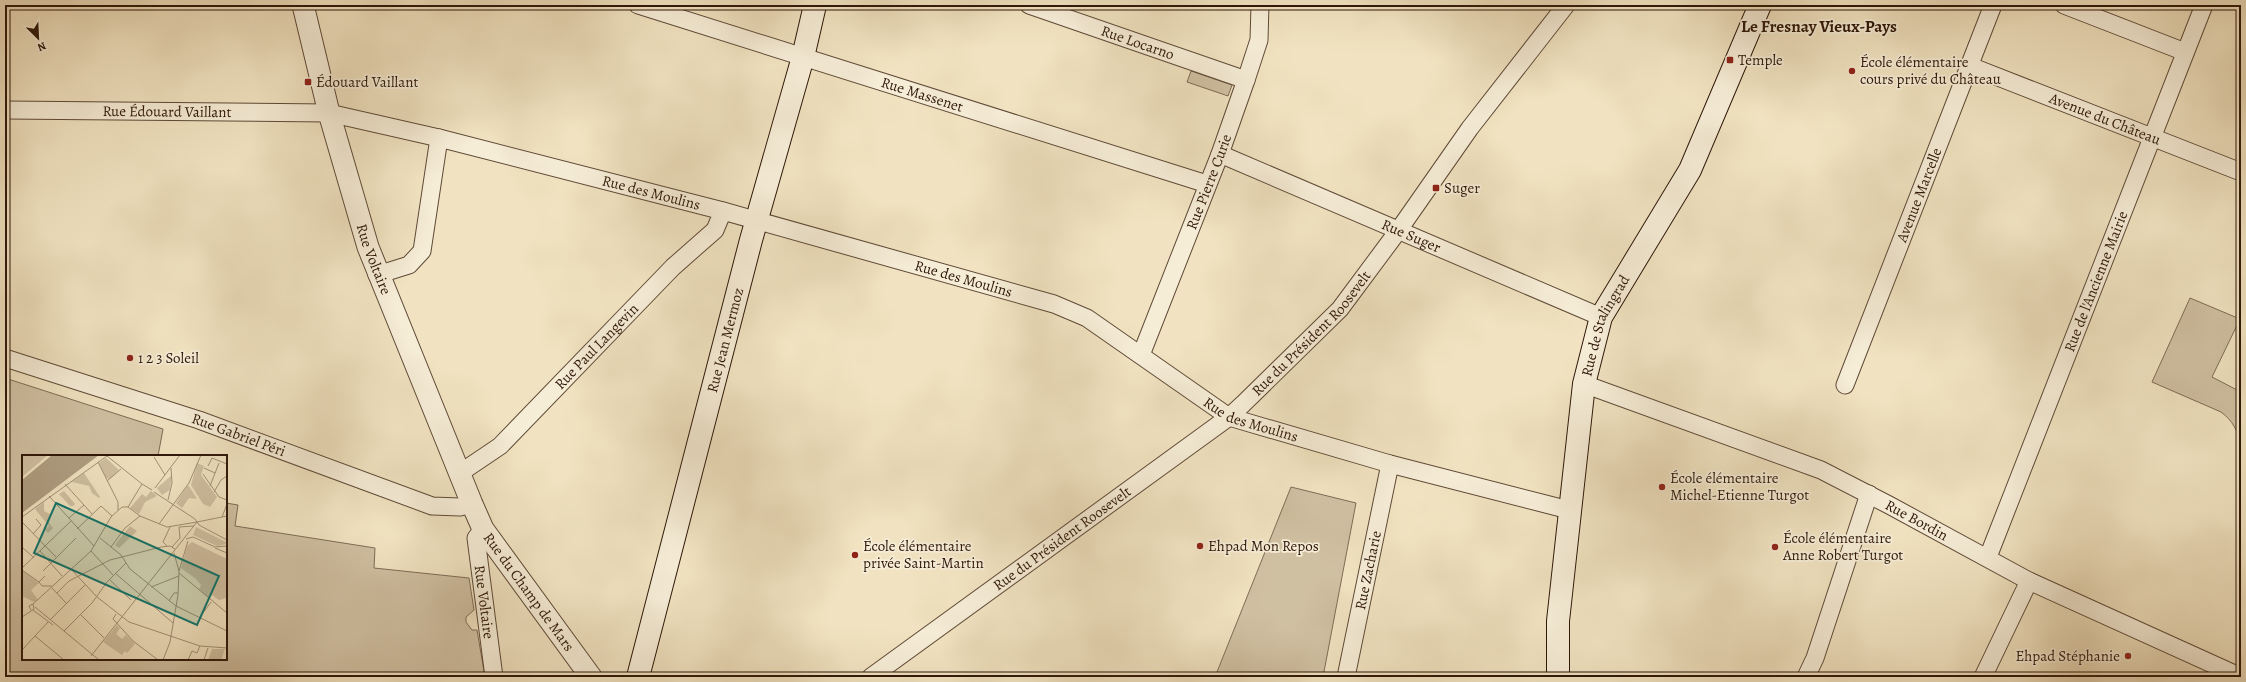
<svg xmlns="http://www.w3.org/2000/svg" width="2246" height="682" font-family="Alegreya,serif">
  <style>
    .green { fill: #d0c0a2; stroke: #7f6c56 }
    .lines { fill: none; stroke-linecap: round; stroke-linejoin: round }
    .minor-casing { stroke: #5f4a37; stroke-width: 19 }
    .tertiary-casing { stroke: #5f4a37; stroke-width: 23 }
    .secondary-casing { stroke: #2e1709; stroke-width: 24 }
    .minor { stroke: #f6edd7; stroke-width: 17 }
    .tertiary { stroke: #f6edd7; stroke-width: 21 }
    .secondary { stroke: #f6edd7; stroke-width: 22 }
    .poi-dot { fill: #8f2418; stroke: #f6edd7; stroke-width: 1.5 }
    .labels { text-anchor: middle; dominant-baseline: central; stroke-width: 3.5; stroke-linejoin: round; paint-order: stroke }
    .street-label { font-size: 15px; fill: #2e1709; stroke: #f6edd7 }
    .poi-label { font-size: 15px; fill: #2e1709; stroke: #f6edd7; text-anchor: start }
    .quarter-label { font-size: 17px; font-weight: bold; fill: #2e1709; stroke: #f6edd7 }
    .inset-road { fill: none; stroke: #a39177; stroke-width: 1 }
    .view { fill: #0f766e; fill-opacity: 0.15; stroke: #0f766e; stroke-width: 2 }
    .inset-edge { fill: none; stroke: #2e1709; stroke-width: 2 }
  </style>
  <rect width="100%" height="100%" fill="#f1e3c1"/>
  <filter id="stains"><feTurbulence type="fractalNoise" baseFrequency=".005" numOctaves="4"/><feColorMatrix values="0 0 0 0 .2 0 0 0 0 .09 0 0 0 0 .02 0 0 0 .5 -.17"/></filter>
  <radialGradient id="worn" r=".72"><stop offset=".6" stop-color="#630" stop-opacity="0"/><stop offset="1" stop-color="#630" stop-opacity=".3"/></radialGradient>
  <g class="green">
    <path d="M 1191,71 L 1232,85 L 1228,96 L 1187,82 Z"/>
    <path d="M 2190,298 L 2240,319 L 2212,377 L 2241,392 L 2241,444 C 2237,430 2233,421 2221,412 L 2152,382 Z"/>
    <path d="M 5,378 L 163,429 L 158,456 L 23,456 L 23,659 L 226,659 L 226,503 L 238,505 L 235,526 L 375,548 L 374,568 L 469,578 L 474,610 L 466,617 L 466,622 L 472,630 L 477,630 L 485,677 L 5,677 Z"/>
    <path d="M 1291,487 L 1356,503 L 1323,677 L 1215,677 Z"/>
  </g>
  <g class="lines">
    <defs>
      <g id="minor">
        <path id="s1" d="M 638,5 L 1207,184"/>
        <path id="s2" d="M 1029,5 L 1246,80"/>
        <path d="M 2064,5 L 2185,52"/>
        <path id="s3" d="M 1970,66 L 2241,172"/>
        <path id="s4" d="M 5,110 L 329,113 L 439,138 L 723,211 L 1054,304 L 1087,318 L 1229,417 L 1390,464 L 1569,510"/>
        <path id="s5" d="M 1220,154 L 1601,317"/>
        <path d="M 377,275 L 409,265 L 422,251 L 439,138"/>
        <path id="s6" d="M 1141,355 L 1220,154 L 1246,80 L 1259,40 L 1260,5"/>
        <path id="s7" d="M 5,358 L 199,420 L 432,506 L 460,507 L 472,504"/>
        <path id="s8" d="M 1584,384 L 1821,470 L 1889,505 L 2029,581 L 2241,677"/>
        <path id="s9" d="M 1845,385 L 1993,5"/>
        <path id="s10" d="M 460,473 L 500,446 L 673,267 L 715,230 L 723,211"/>
        <path id="s11" d="M 483,529 L 476,538 L 494,677"/>
        <path id="s12" d="M 1988,557 L 2204,5"/>
        <path id="s13" d="M 871,677 L 1229,417 L 1243,404 L 1340,309 L 1398,231 L 1470,128 L 1566,5"/>
        <path id="s14" d="M 1346,677 L 1390,464"/>
        <path d="M 1806,677 L 1815,658 L 1869,494"/>
        <path d="M 1983,677 L 2029,581"/>
      </g>
      <g id="tertiary">
        <path id="s15" d="M 303,5 L 329,113 L 368,247 L 472,504 L 483,529 L 591,677"/>
      </g>
      <g id="secondary">
        <path id="s16" d="M 638,677 L 751,240 L 803,57 L 815,5"/>
        <path id="s17" d="M 1558,677 L 1558,621 L 1584,384 L 1601,317 L 1690,170 L 1760,5"/>
      </g>
    </defs>
    <use href="#minor" class="minor-casing"/>
    <use href="#tertiary" class="tertiary-casing"/>
    <use href="#secondary" class="secondary-casing"/>
    <use href="#minor" class="minor"/>
    <use href="#tertiary" class="tertiary"/>
    <use href="#secondary" class="secondary"/>
  </g>
  <g class="poi-dot">
    <rect x="1726" y="56" width="8" height="8" rx="2"/>
    <circle cx="1852" cy="71" r="4"/>
    <rect x="304" y="78" width="8" height="8" rx="2"/>
    <rect x="1432" y="184" width="8" height="8" rx="2"/>
    <circle cx="130" cy="358" r="4"/>
    <circle cx="1662" cy="487" r="4"/>
    <circle cx="1200" cy="546" r="4"/>
    <circle cx="1775" cy="547" r="4"/>
    <circle cx="855" cy="555" r="4"/>
    <circle cx="2128" cy="656" r="4"/>
  </g>
  <g class="labels">
    <g class="street-label">
      <text stroke="none"><textPath href="#s2" startOffset="115">Rue Locarno</textPath></text>
      <text stroke="none"><textPath href="#s1" startOffset="298">Rue Massenet</textPath></text>
      <text stroke="none"><textPath href="#s4" startOffset="162">Rue Édouard Vaillant</textPath></text>
      <text stroke="none"><textPath href="#s3" startOffset="145">Avenue du Château</textPath></text>
      <text stroke="none"><textPath href="#s6" startOffset="186">Rue Pierre Curie</textPath></text>
      <text stroke="none"><textPath href="#s4" startOffset="656">Rue des Moulins</textPath></text>
      <text stroke="none"><textPath href="#s9" startOffset="204">Avenue Marcelle</textPath></text>
      <text stroke="none"><textPath href="#s5" startOffset="208">Rue Suger</textPath></text>
      <text stroke="none"><textPath href="#s15" startOffset="264">Rue Voltaire</textPath></text>
      <text stroke="none"><textPath href="#s4" startOffset="980">Rue des Moulins</textPath></text>
      <text stroke="none"><textPath href="#s12" startOffset="296">Rue de l'Ancienne Mairie</textPath></text>
      <text stroke="none"><textPath href="#s17" startOffset="357">Rue de Stalingrad</textPath></text>
      <text stroke="none"><textPath href="#s13" startOffset="560">Rue du Président Roosevelt</textPath></text>
      <text stroke="none"><textPath href="#s16" startOffset="348">Rue Jean Mermoz</textPath></text>
      <text stroke="none"><textPath href="#s10" startOffset="187">Rue Paul Langevin</textPath></text>
      <text stroke="none"><textPath href="#s4" startOffset="1304">Rue des Moulins</textPath></text>
      <text stroke="none"><textPath href="#s7" startOffset="246">Rue Gabriel Péri</textPath></text>
      <text stroke="none"><textPath href="#s8" startOffset="360">Rue Bordin</textPath></text>
      <text stroke="none"><textPath href="#s13" startOffset="236">Rue du Président Roosevelt</textPath></text>
      <text stroke="none"><textPath href="#s14" startOffset="109">Rue Zacharie</textPath></text>
      <text stroke="none"><textPath href="#s15" startOffset="633">Rue du Champ de Mars</textPath></text>
      <text stroke="none"><textPath href="#s11" startOffset="76">Rue Voltaire</textPath></text>
    </g>
    <g class="poi-label">
      <text x="1738" y="60">Temple</text>
      <text x="1860" y="62">École élémentaire<tspan x="1860" dy="17">cours privé du Château</tspan></text>
      <text x="316" y="82">Édouard Vaillant</text>
      <text x="1444" y="188">Suger</text>
      <text x="138" y="358">1 2 3 Soleil</text>
      <text x="1670" y="478">École élémentaire<tspan x="1670" dy="17">Michel-Etienne Turgot</tspan></text>
      <text x="1783" y="538">École élémentaire<tspan x="1783" dy="17">Anne Robert Turgot</tspan></text>
      <text x="863" y="546">École élémentaire<tspan x="863" dy="17">privée Saint-Martin</tspan></text>
      <text x="1208" y="546">Ehpad Mon Repos</text>
      <text x="2120" y="656" text-anchor="end">Ehpad Stéphanie</text>
    </g>
    <g class="quarter-label">
      <text x="1819" y="26">Le Fresnay Vieux-Pays</text>
    </g>
  </g>
  <g transform="translate(22 455)">
    <rect width="205" height="205" fill="#f1e3c1"/>
    <path d="M 0,0 L 26,0 L 0,22 ZM 84,3 L 97,15 L 88,24 L 84,23 L 77,8 ZM 175,8 L 182,11 L 179,20 L 195,42 L 188,52 L 181,49 L 169,30 ZM 62,18 L 78,42 L 77,43 L 70,38 L 67,31 L 50,27 ZM 150,20 L 148,35 L 140,40 L 135,33 ZM 165,31 L 167,31 L 175,44 L 167,43 L 160,53 L 154,48 ZM 42,36 L 53,49 L 51,51 L 48,51 L 37,39 ZM 129,36 L 135,41 L 123,47 L 117,59 L 108,53 L 120,39 L 124,42 ZM 22,47 L 22,56 L 28,59 L 27,68 L 31,73 L 26,78 L 23,75 L 27,71 L 13,54 ZM 108,71 L 115,76 L 97,93 L 93,90 ZM 174,72 L 204,87 L 205,89 L 195,91 L 171,80 ZM 170,87 L 205,104 L 205,143 L 197,145 L 190,140 L 187,143 L 177,134 L 179,130 L 174,124 L 159,113 L 165,91 ZM 0,115 L 17,128 L 9,135 L 16,145 L 12,147 L 0,141 ZM 95,170 L 98,173 L 94,179 L 100,184 L 104,180 L 113,189 L 105,198 L 103,196 L 100,200 L 81,187 ZM 190,194 L 203,194 L 199,205 L 186,205 Z" fill="#d0c0a2"/>
    <path d="M 30,0 L 77,0 L 0,58 L 0,25 Z" fill="#af9e82"/>
    <path class="inset-road" d="M 132,2 L 143,20M 76,7 L 96,47 L 96,55M 186,11 L 190,3 L 205,9M 182,13 L 193,18M 181,19 L 197,42 L 205,45M 85,26 L 99,14M 43,29 L 70,59M 188,31 L 197,8M 133,33 L 158,0M 132,37 L 173,64 L 177,70 L 205,85M 192,37 L 199,25 L 205,21M 27,41 L 72,91M 146,45 L 150,28 L 149,13M 106,52 L 118,61 L 145,72 L 175,67M 0,62 L 85,1 L 120,29M 200,62 L 205,49M 47,63 L 62,50M 0,67 L 34,102M 175,67 L 205,61M 137,69 L 167,28 L 179,0M 55,74 L 79,51 L 90,61M 11,79 L 19,70 L 14,64M 78,83 L 99,100 L 108,114 L 154,151 L 205,176M 164,84 L 171,82 L 193,92 L 205,91M 145,91 L 141,87 L 148,72M 0,92 L 12,103M 89,92 L 103,73 L 118,61M 150,92 L 158,83 L 157,72 L 172,71M 193,93 L 205,98M 18,96 L 40,121M 69,96 L 91,120M 0,113 L 49,66M 48,113 L 75,142 L 107,167 L 178,191 L 205,193M 0,115 L 17,127M 21,116 L 54,83M 157,116 L 166,86M 93,118 L 151,168M 157,118 L 205,158M 23,121 L 17,127 L 20,131 L 30,131M 87,124 L 109,145M 129,132 L 157,121M 30,133 L 44,148M 35,138 L 47,126 L 88,105 L 139,92 L 148,91 L 153,94M 147,146 L 152,138 L 156,138M 11,149 L 69,96 L 89,62 L 100,52 L 106,52 L 120,29 L 130,35M 13,152 L 77,205M 11,155 L 31,170M 58,159 L 82,183M 94,159 L 91,164 L 111,186 L 136,205M 0,162 L 12,154 L 11,149 L 7,151 L 9,155M 178,162 L 189,147M 28,165 L 63,130M 42,176 L 70,148 L 85,127 L 104,108M 13,181 L 42,205M 0,195 L 26,167M 69,201 L 175,67M 141,205 L 148,187 L 156,140 L 157,116 L 152,98M 166,205 L 170,196 L 175,198 L 178,191M 182,205 L 186,193"/>
    <path class="view" d="M 34,48 L 197,121 L 175,170 L 12,98 Z"/>
    <rect width="205" height="205" class="inset-edge"/>
  </g>
  <rect width="2246" height="682" fill="none" stroke="#f1e3c1" stroke-width="20"/>
  <rect x="6" y="6" width="2234" height="670" fill="none" stroke="#2e1709" stroke-width="2"/>
  <rect x="10" y="10" width="2226" height="662" fill="none" stroke="#2e1709"/>
  <g transform="translate(38 38) rotate(156)" stroke="#f6edd7" stroke-width="3" paint-order="stroke">
  <path d="M0-3L7 15L0 10L-7 15Z" fill="#2e1709"/>
  <text y="-6" font-size="11" font-weight="bold" text-anchor="middle" fill="#2e1709">N</text>
  </g>
  <rect width="100%" height="100%" filter="url(#stains)"/>
  <rect width="100%" height="100%" fill="url(#worn)"/>
</svg>
